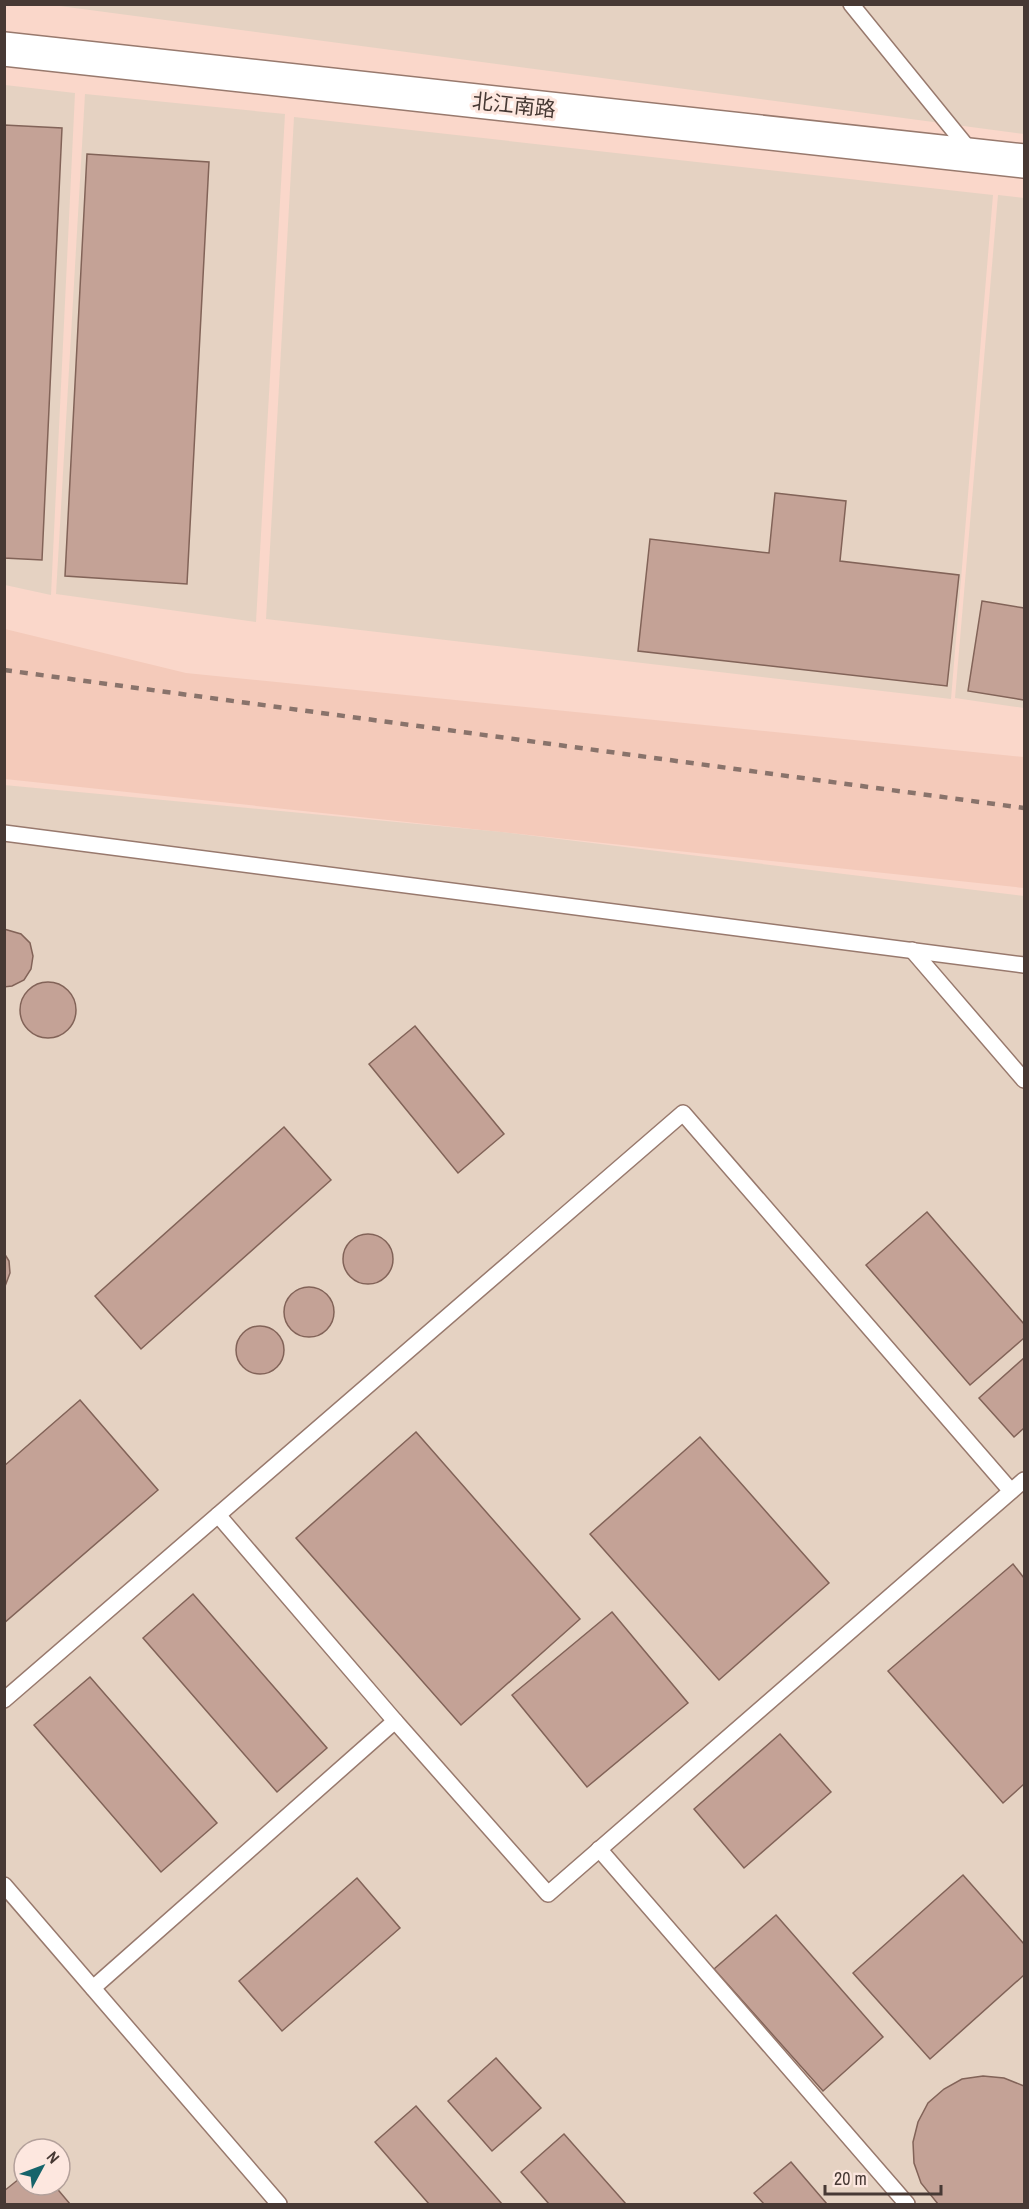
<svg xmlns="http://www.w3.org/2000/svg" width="1029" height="2209" font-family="'Archivo Narrow','Noto Sans SC',sans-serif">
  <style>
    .built { fill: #f4caba }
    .industrial { fill: #e5d2c2; fill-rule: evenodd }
    .building { fill: #c4a296; stroke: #826358; stroke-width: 1.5 }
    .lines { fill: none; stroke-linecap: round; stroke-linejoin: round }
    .service-casing { stroke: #98796d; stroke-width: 18 }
    .tertiary-casing { stroke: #98796d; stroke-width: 36 }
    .service { stroke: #fff; stroke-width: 15 }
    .tertiary { stroke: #fff; stroke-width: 33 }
    .rail { stroke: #89736b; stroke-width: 4.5; stroke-dasharray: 8 8; stroke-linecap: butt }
    .labels { text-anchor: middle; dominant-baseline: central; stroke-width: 6; stroke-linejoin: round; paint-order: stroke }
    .street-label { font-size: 21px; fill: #473934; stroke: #fde7df }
  </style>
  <rect width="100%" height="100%" fill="#fad7ca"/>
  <path class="built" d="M 5,629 L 186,673 L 1024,757 L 1024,888 L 5,779 Z"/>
  <g class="industrial">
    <path d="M 52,5 L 1024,5 L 1024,134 Z"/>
    <path d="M 5,85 L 75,93 L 51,595 L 5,585 Z"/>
    <path d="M 85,94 L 285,114 L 256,622 L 56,594 Z"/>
    <path d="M 294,117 L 993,195 L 951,699 L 266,619 Z"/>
    <path d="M 998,195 L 1024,198 L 1024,708 L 955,698 Z"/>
    <path d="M 4,785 L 502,832 L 1024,896 L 1024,2204 L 5,2204 ZM 24,2149 L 60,2149 L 60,2185 L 24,2185 Z"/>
  </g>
  <g class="building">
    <path d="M 4,125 L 62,128 L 42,560 L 4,558 Z"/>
    <path d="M 87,154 L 209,162 L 187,584 L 65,576 Z"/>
    <path d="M 775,493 L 846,501 L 840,561 L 959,575 L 947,686 L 638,651 L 650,539 L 769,553 Z"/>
    <path d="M 982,601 L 1024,608 L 1024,700 L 968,691 Z"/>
    <path d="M 4,929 L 21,934 L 30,943 L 33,956 L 31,969 L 24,980 L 12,986 L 4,987 Z"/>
    <circle cx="48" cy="1010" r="28"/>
    <path d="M 415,1026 L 504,1134 L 458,1173 L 369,1064 Z"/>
    <path d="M 284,1127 L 331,1180 L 141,1349 L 95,1296 Z"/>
    <path d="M 927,1212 L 1024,1324 L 1024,1338 L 970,1385 L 866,1265 Z"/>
    <circle cx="368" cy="1259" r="25"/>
    <path d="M 4,1253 L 9,1261 L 10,1273 L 4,1289 Z"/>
    <circle cx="309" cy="1312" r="25"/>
    <circle cx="260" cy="1350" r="24"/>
    <path d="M 1024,1358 L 1024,1428 L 1014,1437 L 979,1398 Z"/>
    <path d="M 80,1400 L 158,1490 L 4,1623 L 4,1466 Z"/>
    <path d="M 416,1432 L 580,1619 L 461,1725 L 296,1538 Z"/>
    <path d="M 700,1437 L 829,1583 L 719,1680 L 590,1534 Z"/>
    <path d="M 1013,1564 L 1024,1578 L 1024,1784 L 1003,1803 L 888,1671 Z"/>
    <path d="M 193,1594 L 327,1748 L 277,1792 L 143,1638 Z"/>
    <path d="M 612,1612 L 688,1703 L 587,1787 L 512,1695 Z"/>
    <path d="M 90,1677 L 217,1823 L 161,1872 L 34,1725 Z"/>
    <path d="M 780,1734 L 831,1792 L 744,1868 L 694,1809 Z"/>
    <path d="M 963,1875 L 1024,1944 L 1024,1975 L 930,2059 L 853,1973 Z"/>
    <path d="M 357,1878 L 400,1928 L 282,2031 L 239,1981 Z"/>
    <path d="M 776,1915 L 883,2037 L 823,2091 L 714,1969 Z"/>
    <path d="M 496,2058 L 541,2108 L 492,2151 L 448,2101 Z"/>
    <path d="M 983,2076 L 1004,2078 L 1024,2086 L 1024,2204 L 938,2204 L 921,2183 L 914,2163 L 913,2142 L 918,2122 L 928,2103 L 944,2089 L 962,2079 Z"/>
    <path d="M 416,2106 L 502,2204 L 429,2204 L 409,2181 L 375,2142 Z"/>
    <path d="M 564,2134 L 626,2204 L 549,2204 L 521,2172 Z"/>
    <path d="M 791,2162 L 827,2204 L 764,2204 L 754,2193 Z"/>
    <path d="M 24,2175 L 24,2185 L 54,2185 L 70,2204 L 4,2204 L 4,2191 Z"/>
  </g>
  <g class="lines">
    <defs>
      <g id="service">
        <path d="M 851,4 L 972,153"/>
        <path d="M 4,833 L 1024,965"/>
        <path d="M 912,950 L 1024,1080"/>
        <path d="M 218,1515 L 395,1721"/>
        <path d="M 4,1700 L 683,1113 L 1011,1491"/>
        <path d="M 599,1849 L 907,2204"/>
        <path d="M 4,1885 L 279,2204"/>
        <path d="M 93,1988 L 395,1721 L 548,1894 L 1024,1480"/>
      </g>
      <path id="tertiary" d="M 4,49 L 1024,161"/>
    </defs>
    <use href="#service" class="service-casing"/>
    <use href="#tertiary" class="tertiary-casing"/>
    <use href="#service" class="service"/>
    <use href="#tertiary" class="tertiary"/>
    <path class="rail" d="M 4,670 L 1024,808"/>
  </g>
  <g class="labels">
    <g class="street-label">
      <text transform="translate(514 105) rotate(6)">北江南路</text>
    </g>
  </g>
  <rect width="1029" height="2209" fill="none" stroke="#473934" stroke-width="12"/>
  <g transform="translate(42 2167) rotate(49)"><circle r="28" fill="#fde7df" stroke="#b4a19b" stroke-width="1.5"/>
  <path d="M0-4.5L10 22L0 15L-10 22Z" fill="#16646b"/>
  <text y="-9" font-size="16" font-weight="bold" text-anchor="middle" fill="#473934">N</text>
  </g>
  <path d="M825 2185v9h116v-9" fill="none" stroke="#473934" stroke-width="3"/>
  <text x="834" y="2185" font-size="18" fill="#473934" stroke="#fde7df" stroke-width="4.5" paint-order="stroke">20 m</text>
</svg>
